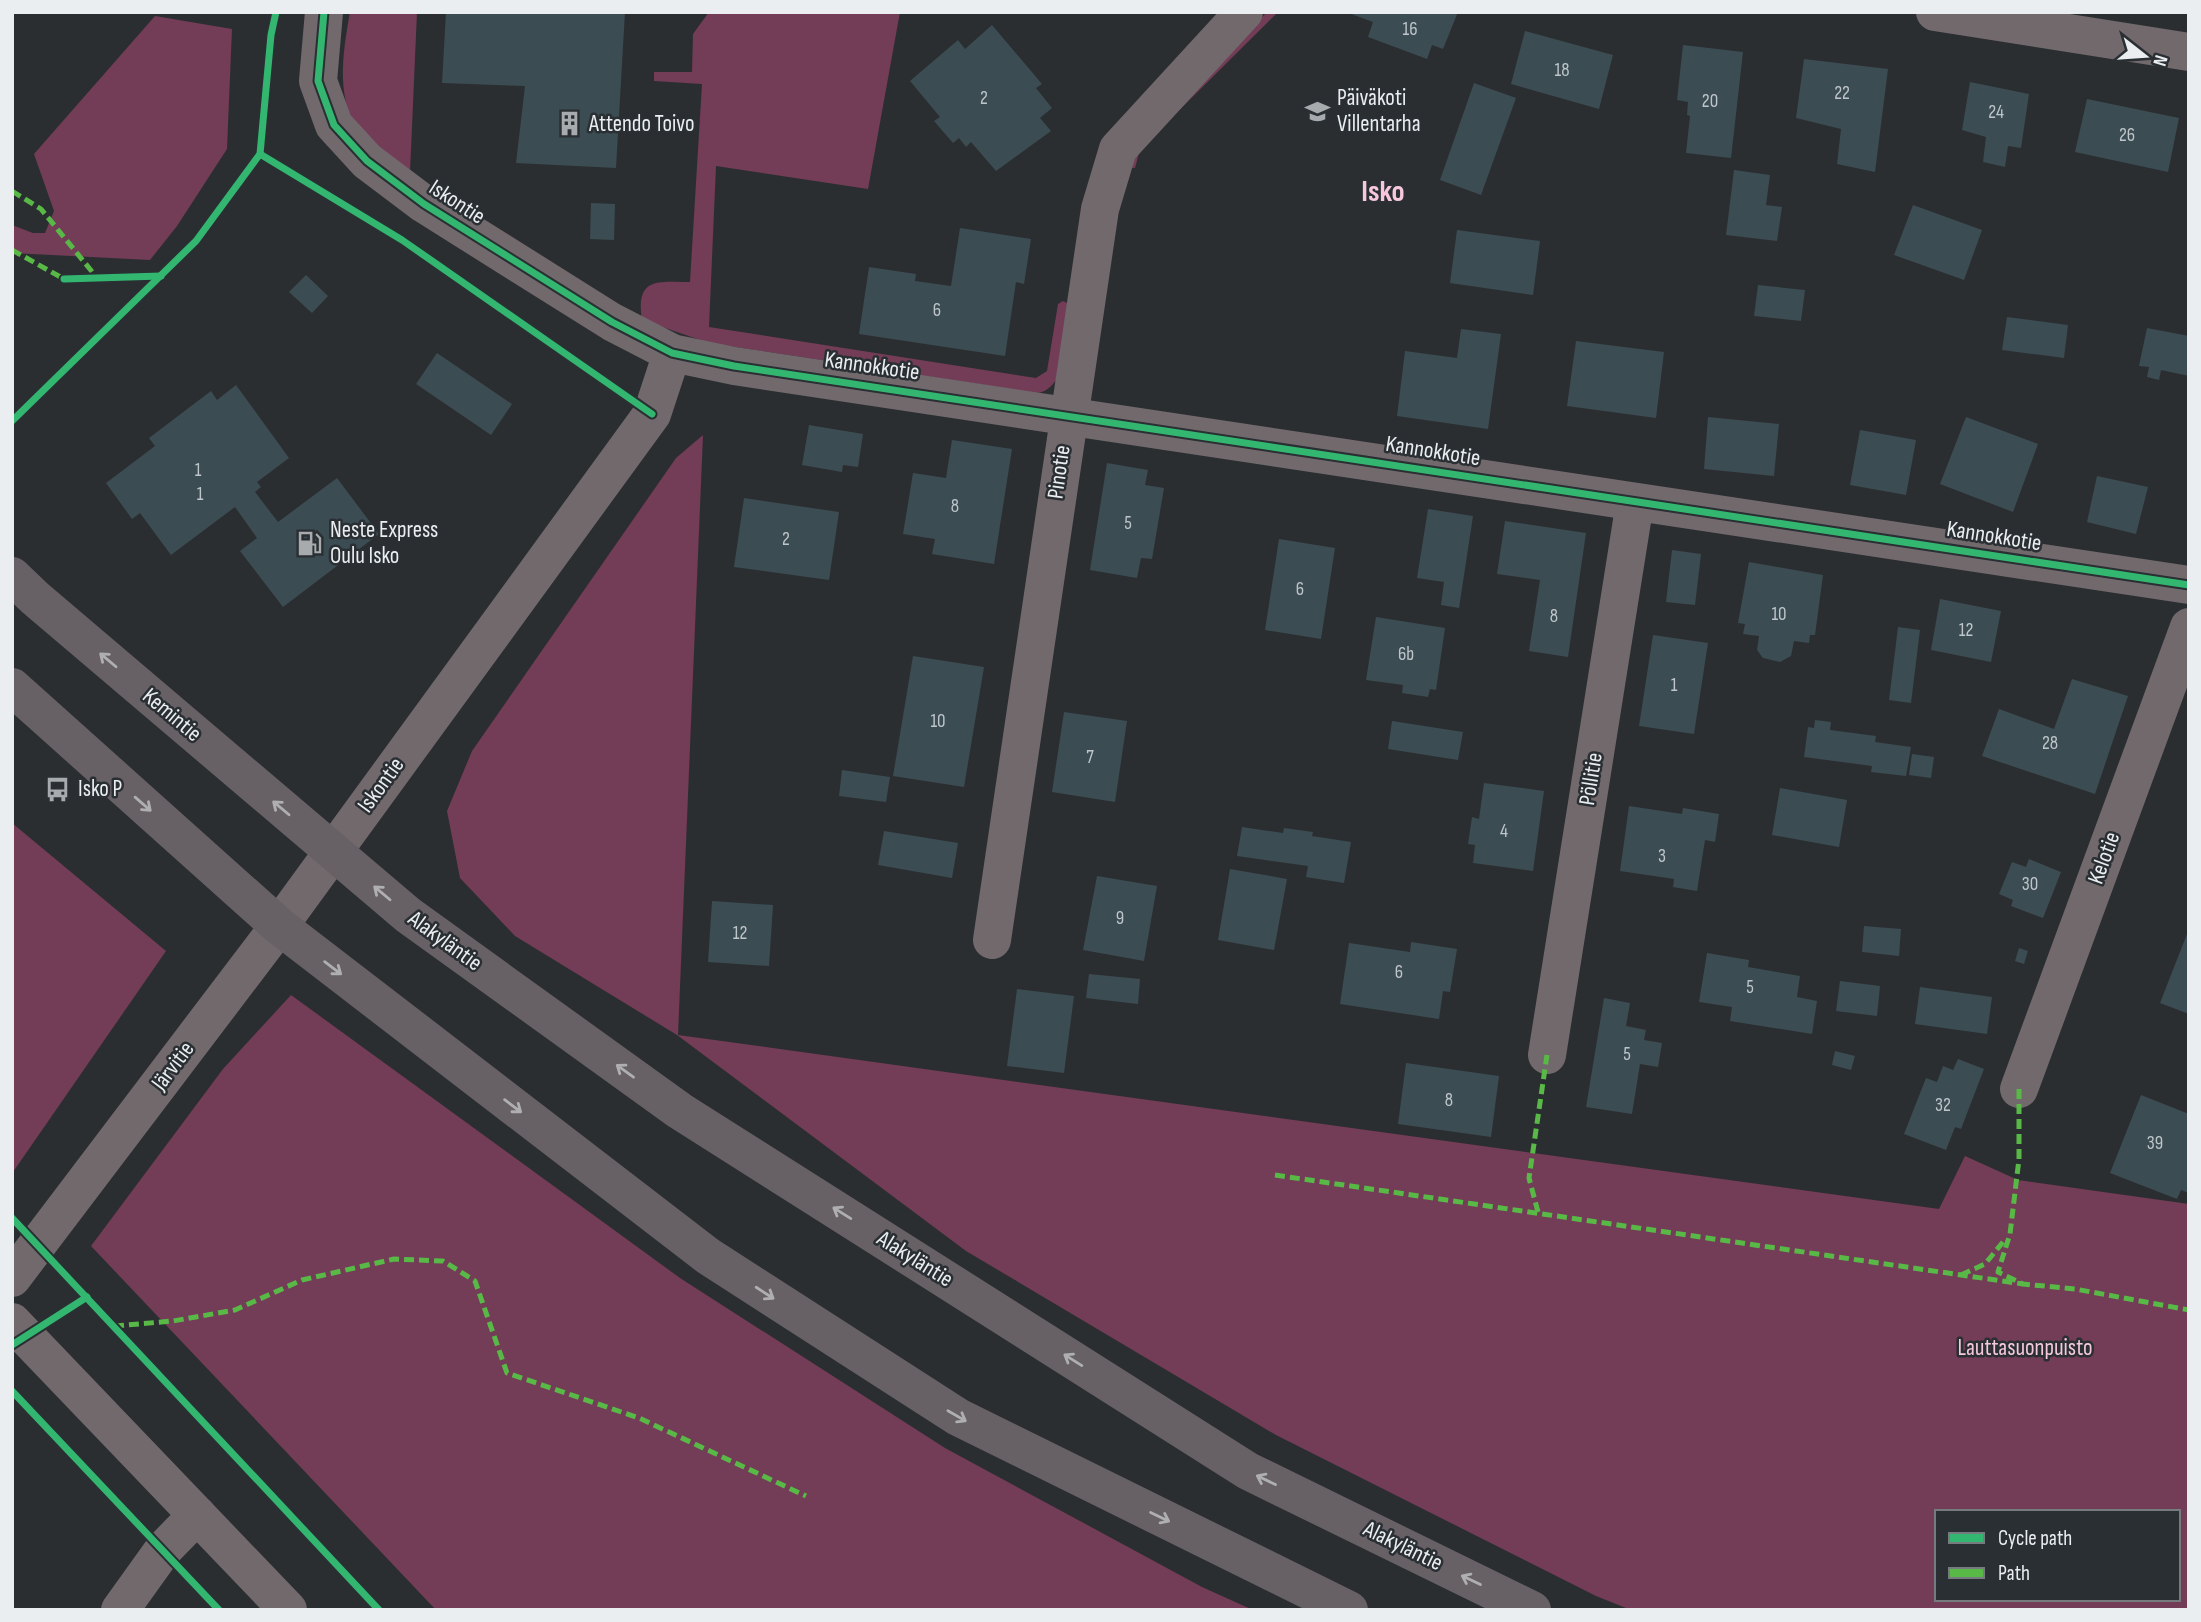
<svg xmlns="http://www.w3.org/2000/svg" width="2201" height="1622" font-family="'Sofia Sans Condensed',sans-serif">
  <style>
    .green { fill: #733c57; fill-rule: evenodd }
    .building { fill: #3c4c53 }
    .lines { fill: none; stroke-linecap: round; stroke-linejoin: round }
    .minor { stroke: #72696d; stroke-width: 38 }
    .major { stroke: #676165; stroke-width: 38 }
    .quiet { stroke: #58b947; stroke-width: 5; stroke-dasharray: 10 5; stroke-linecap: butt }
    .cycleway-casing { stroke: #292f33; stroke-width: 11 }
    .cycleway { stroke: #33b770; stroke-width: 7 }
    .oneway { stroke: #afafb1 }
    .labels { text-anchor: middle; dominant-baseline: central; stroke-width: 5; stroke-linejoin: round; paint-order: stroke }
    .number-label { font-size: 19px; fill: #bec6c9 }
    .poi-label { font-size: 23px; fill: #eaeef0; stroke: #292f33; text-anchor: start }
    .street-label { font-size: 23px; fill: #eaeef0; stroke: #292f33 }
    .park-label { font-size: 23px; fill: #f6c8db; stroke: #292f33 }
    .district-label { font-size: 30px; font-weight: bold; fill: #f7c7db; stroke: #292f33 }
  </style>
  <rect width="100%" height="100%" fill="#2b2e31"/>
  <g class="green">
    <path d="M 350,12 L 417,12 L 410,172 C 396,161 379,151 366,139 C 333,106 343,52 350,12 Z"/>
    <path d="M 709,12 L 900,12 L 868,189 L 716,166 L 709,327 L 1036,378 L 1047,371 L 1058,304 L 1063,301 L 1071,305 L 1060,375 C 1054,383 1048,392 1037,393 L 709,343 L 642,320 C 635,276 659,282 690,282 L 702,84 L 654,81 L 654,72 L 692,72 L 693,34 Z"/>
    <path d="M 1267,12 L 1278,12 L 1140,149 L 1135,168 L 1126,167 L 1135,149 Z"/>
    <path d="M 155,16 L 232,29 L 227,149 L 177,226 L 150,260 L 12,253 L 12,225 L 33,233 L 45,233 L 54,211 L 34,154 Z"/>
    <path d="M 703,435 L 678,1035 L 1939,1209 L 1965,1156 L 2018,1180 L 2189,1204 L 2189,1610 L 1631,1610 L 1596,1596 L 1276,1435 L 966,1251 L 677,1035 L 515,936 L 460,878 L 447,811 L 472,751 L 676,458 ZM 1937,1512 L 2178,1512 L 2178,1599 L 1937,1599 Z"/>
    <path d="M 12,823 L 166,951 L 13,1172 L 12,1172 Z"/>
    <path d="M 291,995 L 680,1278 L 945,1448 L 1202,1587 L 1253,1610 L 436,1610 L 91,1246 L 223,1069 Z"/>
  </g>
  <g class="building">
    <path d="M 446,12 L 625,12 L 616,168 L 516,163 L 525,86 L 442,83 Z"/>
    <path d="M 1346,12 L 1458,12 L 1443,49 L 1432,45 L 1427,59 L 1368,37 L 1373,22 Z"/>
    <path d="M 992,25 L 1042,84 L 1036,88 L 1052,108 L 1040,118 L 1051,131 L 996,171 L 971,142 L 966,147 L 959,138 L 953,143 L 934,121 L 940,117 L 910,81 L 958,40 L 965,49 Z"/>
    <path d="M 1525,31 L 1613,55 L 1599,109 L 1511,84 Z"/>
    <path d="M 1683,45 L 1743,52 L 1731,158 L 1686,153 L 1690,116 L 1687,115 L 1688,102 L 1677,100 Z"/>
    <path d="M 1804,59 L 1888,69 L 1875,172 L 1837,164 L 1841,129 L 1796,118 Z"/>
    <path d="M 1970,82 L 2029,94 L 2021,148 L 2008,146 L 2005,167 L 1983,162 L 1986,137 L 1962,130 Z"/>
    <path d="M 1474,83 L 1516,98 L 1481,195 L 1440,180 Z"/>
    <path d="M 2087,99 L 2179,118 L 2168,172 L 2075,152 Z"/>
    <path d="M 1734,170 L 1770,175 L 1766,205 L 1782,207 L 1777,241 L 1726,235 Z"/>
    <path d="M 591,203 L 615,204 L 614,240 L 590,239 Z"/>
    <path d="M 1913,205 L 1982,230 L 1964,280 L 1894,255 Z"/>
    <path d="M 960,228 L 1031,239 L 1024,284 L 1016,282 L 1005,356 L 859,334 L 869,267 L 916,274 L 915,281 L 951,286 Z"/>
    <path d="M 1457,230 L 1540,241 L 1533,295 L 1450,283 Z"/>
    <path d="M 306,275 L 328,296 L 312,313 L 289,292 Z"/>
    <path d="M 1758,285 L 1805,290 L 1801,321 L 1754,316 Z"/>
    <path d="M 2007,317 L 2068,325 L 2064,358 L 2002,350 Z"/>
    <path d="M 2147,328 L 2189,336 L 2189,376 L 2161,370 L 2159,380 L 2147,377 L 2149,367 L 2139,366 Z"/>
    <path d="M 1461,329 L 1501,334 L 1488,429 L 1397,416 L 1405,351 L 1457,358 Z"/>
    <path d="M 1576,341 L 1664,352 L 1656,418 L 1567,406 Z"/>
    <path d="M 437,353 L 512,404 L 491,435 L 416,384 Z"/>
    <path d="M 236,385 L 289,458 L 257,482 L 261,487 L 255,492 L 278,522 L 337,478 L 379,534 L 283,607 L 240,551 L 257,538 L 235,507 L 171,555 L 140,513 L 132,519 L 106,483 L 155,446 L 149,438 L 211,391 L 217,400 Z"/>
    <path d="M 1708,417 L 1779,424 L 1774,476 L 1704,469 Z"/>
    <path d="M 1966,417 L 2038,444 L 2013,512 L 1940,484 Z"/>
    <path d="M 809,425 L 863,434 L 858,467 L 843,465 L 842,472 L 802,465 Z"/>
    <path d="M 1860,430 L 1916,440 L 1906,495 L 1850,485 Z"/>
    <path d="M 952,440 L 1012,449 L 994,564 L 932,554 L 935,539 L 903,534 L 913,473 L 946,478 Z"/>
    <path d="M 1107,463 L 1148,470 L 1145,485 L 1164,488 L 1152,559 L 1141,558 L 1137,578 L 1090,570 Z"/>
    <path d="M 2097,476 L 2148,487 L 2136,534 L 2087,522 Z"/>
    <path d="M 744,498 L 839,512 L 829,580 L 734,567 Z"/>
    <path d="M 1428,509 L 1473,516 L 1459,608 L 1441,605 L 1444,582 L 1417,578 Z"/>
    <path d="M 1505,521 L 1586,533 L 1568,657 L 1529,651 L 1540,580 L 1497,574 Z"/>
    <path d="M 1279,539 L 1335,548 L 1321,639 L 1265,630 Z"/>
    <path d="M 1672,550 L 1701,554 L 1695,605 L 1666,602 Z"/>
    <path d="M 1749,562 L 1823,575 L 1815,635 L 1810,635 L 1809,643 L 1794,641 L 1791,656 L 1780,662 L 1763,658 L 1757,650 L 1759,636 L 1743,634 L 1745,624 L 1738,623 Z"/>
    <path d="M 1940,599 L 2001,611 L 1991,662 L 1931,650 Z"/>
    <path d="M 1376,617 L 1445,628 L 1436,690 L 1430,689 L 1428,697 L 1402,693 L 1403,685 L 1366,680 Z"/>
    <path d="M 1898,627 L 1920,630 L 1911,703 L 1889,700 Z"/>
    <path d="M 1653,635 L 1708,643 L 1694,734 L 1639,726 Z"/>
    <path d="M 913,656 L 984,667 L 964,787 L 893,776 Z"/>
    <path d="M 2072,679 L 2128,696 L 2095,794 L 1982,756 L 1999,709 L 2054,729 Z"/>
    <path d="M 1064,712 L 1127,721 L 1115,802 L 1052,792 Z"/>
    <path d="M 1815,720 L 1831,722 L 1830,730 L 1876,736 L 1875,742 L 1911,747 L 1906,776 L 1871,772 L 1872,766 L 1804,757 L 1808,727 L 1814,728 Z"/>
    <path d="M 1392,721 L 1463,732 L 1458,760 L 1388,749 Z"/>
    <path d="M 1912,754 L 1934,757 L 1931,778 L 1909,775 Z"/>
    <path d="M 842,770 L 890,777 L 886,802 L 839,796 Z"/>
    <path d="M 1484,783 L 1544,791 L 1533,871 L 1473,863 L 1475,845 L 1468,844 L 1472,817 L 1479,819 Z"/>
    <path d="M 1780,788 L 1847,800 L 1839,847 L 1772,835 Z"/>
    <path d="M 1629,806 L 1682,814 L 1683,808 L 1719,814 L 1715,842 L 1705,840 L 1697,891 L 1673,887 L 1674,879 L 1620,871 Z"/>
    <path d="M 1242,827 L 1283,833 L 1284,828 L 1313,832 L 1312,836 L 1351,842 L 1344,883 L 1306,877 L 1308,866 L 1237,856 Z"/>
    <path d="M 884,831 L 958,843 L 952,878 L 878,865 Z"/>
    <path d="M 2029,859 L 2061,872 L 2043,918 L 2011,906 L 2013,900 L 1999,894 L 2012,862 L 2026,867 Z"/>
    <path d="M 1230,869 L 1287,879 L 1274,950 L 1218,940 Z"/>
    <path d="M 1097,876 L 1157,886 L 1144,961 L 1083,950 Z"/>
    <path d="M 712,901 L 773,905 L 769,966 L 708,962 Z"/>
    <path d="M 1864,926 L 1901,929 L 1899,956 L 1862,952 Z"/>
    <path d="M 2187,934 L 2189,935 L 2189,1014 L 2160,1003 Z"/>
    <path d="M 1411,942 L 1457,949 L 1450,992 L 1443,991 L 1439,1019 L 1340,1004 L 1349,943 L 1410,952 Z"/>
    <path d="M 2019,948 L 2028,951 L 2024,964 L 2015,961 Z"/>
    <path d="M 1707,953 L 1749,960 L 1748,967 L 1800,976 L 1797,997 L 1817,1001 L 1812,1034 L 1730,1021 L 1732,1007 L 1699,1002 Z"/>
    <path d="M 1089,974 L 1140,979 L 1138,1004 L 1086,998 Z"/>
    <path d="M 1840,981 L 1880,986 L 1877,1016 L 1836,1011 Z"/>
    <path d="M 1920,987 L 1992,997 L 1987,1034 L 1915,1024 Z"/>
    <path d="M 1017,989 L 1074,996 L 1064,1073 L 1007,1066 Z"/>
    <path d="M 1604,998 L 1630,1003 L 1626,1026 L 1646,1030 L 1644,1040 L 1662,1043 L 1658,1067 L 1640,1064 L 1632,1114 L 1586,1107 Z"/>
    <path d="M 1835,1051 L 1855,1056 L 1851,1070 L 1832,1065 Z"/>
    <path d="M 1958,1059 L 1984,1069 L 1961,1129 L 1955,1127 L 1946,1150 L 1904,1134 L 1926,1078 L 1937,1082 L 1943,1066 L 1953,1070 Z"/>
    <path d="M 1406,1063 L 1499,1076 L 1491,1137 L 1398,1124 Z"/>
    <path d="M 2141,1095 L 2189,1114 L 2189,1193 L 2181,1190 L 2177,1199 L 2110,1173 Z"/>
  </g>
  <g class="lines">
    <g class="minor">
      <path d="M 324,12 L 318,81 L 334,125 L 367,161 L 424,204 L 612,322 L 672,353 L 734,366 L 2189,585"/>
      <path d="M 1935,12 L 2189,52"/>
      <path d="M 992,940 L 1100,209 L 1118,149 L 1244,12"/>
      <path d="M 1547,1055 L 1635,502"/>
      <path d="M 2019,1089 L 2189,627"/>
      <path d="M 12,1278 L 279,926 L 652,414 L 672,353"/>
      <path d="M 12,1322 L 288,1610"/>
      <path d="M 120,1610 L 163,1550 L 197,1515"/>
    </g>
    <g class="major">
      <path d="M 12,576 L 35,598 L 408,915 L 680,1111 L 1248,1471 L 1532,1610"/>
      <path d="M 12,687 L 279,926 L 708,1256 L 958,1417 L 1349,1610"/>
    </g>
    <g class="quiet">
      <path d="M 12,191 L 41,209 L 98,279"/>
      <path d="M 12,250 L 64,279"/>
      <path d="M 2019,1089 L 2019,1159 L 2010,1234 L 1998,1272 L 2023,1284 L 2075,1289 L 2189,1310"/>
      <path d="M 1275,1175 L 2023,1284"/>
      <path d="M 1538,1212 L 1529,1178 L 1547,1055"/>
      <path d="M 1961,1275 L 1985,1264 L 2003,1242"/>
      <path d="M 114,1326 L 173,1321 L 235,1310 L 302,1280 L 394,1259 L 443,1261 L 475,1281 L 507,1373 L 639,1418 L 806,1496"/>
    </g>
    <defs>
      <g id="cycleway">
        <path d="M 324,12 L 318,81 L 334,125 L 367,161 L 424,204 L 612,322 L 672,353 L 734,366 L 2189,585"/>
        <path d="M 260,154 L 402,240 L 652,414"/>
        <path d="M 64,279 L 161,276"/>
        <path d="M 12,421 L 196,241 L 260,154 L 271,35 L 276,12"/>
        <path d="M 12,1218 L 379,1610"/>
        <path d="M 12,1345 L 87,1297"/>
        <path d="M 12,1391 L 219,1610"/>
      </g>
    </defs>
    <use href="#cycleway" class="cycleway-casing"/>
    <use href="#cycleway" class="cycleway"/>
  </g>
  <defs><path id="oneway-shaft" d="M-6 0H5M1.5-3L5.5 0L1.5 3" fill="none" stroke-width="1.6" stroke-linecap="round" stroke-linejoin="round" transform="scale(1.75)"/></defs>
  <g class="oneway">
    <use href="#oneway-shaft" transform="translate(108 660) rotate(-140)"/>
    <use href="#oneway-shaft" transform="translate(143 804) rotate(41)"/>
    <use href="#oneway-shaft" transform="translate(281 808) rotate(-140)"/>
    <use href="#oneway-shaft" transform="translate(382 893) rotate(-140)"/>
    <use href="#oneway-shaft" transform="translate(333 968) rotate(37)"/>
    <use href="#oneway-shaft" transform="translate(625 1071) rotate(-144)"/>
    <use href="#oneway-shaft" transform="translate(513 1106) rotate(37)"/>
    <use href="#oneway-shaft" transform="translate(842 1213) rotate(-148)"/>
    <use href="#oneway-shaft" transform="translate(765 1293) rotate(33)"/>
    <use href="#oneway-shaft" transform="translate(1073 1360) rotate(-148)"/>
    <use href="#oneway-shaft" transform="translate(957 1416) rotate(30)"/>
    <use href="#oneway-shaft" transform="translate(1266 1480) rotate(-154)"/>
    <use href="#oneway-shaft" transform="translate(1160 1517) rotate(26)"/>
    <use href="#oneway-shaft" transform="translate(1471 1580) rotate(-154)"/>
  </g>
  <defs>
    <symbol id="school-bare" viewBox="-9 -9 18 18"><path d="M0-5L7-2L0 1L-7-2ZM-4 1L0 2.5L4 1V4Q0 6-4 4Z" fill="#a7abad" stroke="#292f33" stroke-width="2.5" paint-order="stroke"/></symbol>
    <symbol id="building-bare" viewBox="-9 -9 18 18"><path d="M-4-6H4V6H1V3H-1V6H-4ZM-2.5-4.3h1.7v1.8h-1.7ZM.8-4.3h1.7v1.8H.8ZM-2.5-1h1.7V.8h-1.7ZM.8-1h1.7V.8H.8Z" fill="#a7abad" stroke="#292f33" stroke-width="2.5" paint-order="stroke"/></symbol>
    <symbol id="fuel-bare" viewBox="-9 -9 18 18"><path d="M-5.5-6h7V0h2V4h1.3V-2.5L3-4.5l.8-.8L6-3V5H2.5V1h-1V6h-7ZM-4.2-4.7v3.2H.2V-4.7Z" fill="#a7abad" stroke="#292f33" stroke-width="2.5" paint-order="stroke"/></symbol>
    <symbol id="bus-bare" viewBox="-9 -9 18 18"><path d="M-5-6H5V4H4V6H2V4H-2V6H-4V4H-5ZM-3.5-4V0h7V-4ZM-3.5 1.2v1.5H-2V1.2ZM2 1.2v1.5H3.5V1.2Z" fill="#a7abad" stroke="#292f33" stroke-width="2.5" paint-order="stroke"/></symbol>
  </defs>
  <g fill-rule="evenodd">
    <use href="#school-bare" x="1300" y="94" width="35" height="35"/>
    <use href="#building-bare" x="552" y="106" width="35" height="35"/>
    <use href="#fuel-bare" x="292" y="526" width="35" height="35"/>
    <use href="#bus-bare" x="40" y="772" width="35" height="35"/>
  </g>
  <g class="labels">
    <g class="number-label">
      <text x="1410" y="29">16</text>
      <text x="1562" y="70">18</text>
      <text x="1842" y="93">22</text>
      <text x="984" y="98">2</text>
      <text x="1710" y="101">20</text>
      <text x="1996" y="112">24</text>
      <text x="2127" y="135">26</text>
      <text x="937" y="310">6</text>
      <text x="198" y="470">1</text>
      <text x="200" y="494">1</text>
      <text x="955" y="506">8</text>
      <text x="1128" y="523">5</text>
      <text x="786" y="539">2</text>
      <text x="1300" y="589">6</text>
      <text x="1779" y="614">10</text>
      <text x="1554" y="616">8</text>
      <text x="1966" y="630">12</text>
      <text x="1406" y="654">6b</text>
      <text x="1674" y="685">1</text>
      <text x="938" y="721">10</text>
      <text x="2050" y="743">28</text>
      <text x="1090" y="757">7</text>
      <text x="1504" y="831">4</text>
      <text x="1662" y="856">3</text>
      <text x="2030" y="884">30</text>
      <text x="1120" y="918">9</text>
      <text x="740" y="933">12</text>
      <text x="1399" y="972">6</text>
      <text x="1750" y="987">5</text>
      <text x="1627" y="1054">5</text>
      <text x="1449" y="1100">8</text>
      <text x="1943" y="1105">32</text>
      <text x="2155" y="1143">39</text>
    </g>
    <g class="poi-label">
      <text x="1337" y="98">Päiväkoti<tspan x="1337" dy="26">Villentarha</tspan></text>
      <text x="589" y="124">Attendo Toivo</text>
      <text x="330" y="530">Neste Express<tspan x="330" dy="26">Oulu Isko</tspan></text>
      <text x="78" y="789">Isko P</text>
    </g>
    <g class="street-label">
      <text transform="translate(457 202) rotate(33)">Iskontie</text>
      <text transform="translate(872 366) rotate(8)">Kannokkotie</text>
      <text transform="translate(1433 451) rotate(9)">Kannokkotie</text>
      <text transform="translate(1059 472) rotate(-82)">Pinotie</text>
      <text transform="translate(1994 536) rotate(9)">Kannokkotie</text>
      <text transform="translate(172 715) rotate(40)">Kemintie</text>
      <text transform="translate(1591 779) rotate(-81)">Pöllitie</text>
      <text transform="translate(381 785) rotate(-54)">Iskontie</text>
      <text transform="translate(2104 858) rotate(-70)">Kelotie</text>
      <text transform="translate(445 941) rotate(36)">Alakyläntie</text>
      <text transform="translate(173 1066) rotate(-53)">Järvitie</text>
      <text transform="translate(915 1259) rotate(32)">Alakyläntie</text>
      <text transform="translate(1403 1546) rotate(26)">Alakyläntie</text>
    </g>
    <g class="park-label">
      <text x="2025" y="1348">Lauttasuonpuisto</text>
    </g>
    <g class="district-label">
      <text x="1383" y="192">Isko</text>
    </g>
  </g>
  <rect width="2201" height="1622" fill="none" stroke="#eaeef0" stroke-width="28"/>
  <rect x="1935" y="1510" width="245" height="91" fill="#292f33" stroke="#767b7f" stroke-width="2"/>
  <rect x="1949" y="1533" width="35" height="10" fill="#33b770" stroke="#767b7f" stroke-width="2"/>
  <text x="1998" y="1545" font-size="21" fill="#eaeef0">Cycle path</text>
  <rect x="1949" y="1568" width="35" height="10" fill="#58b947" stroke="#767b7f" stroke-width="2"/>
  <text x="1998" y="1580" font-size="21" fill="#eaeef0">Path</text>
  <g transform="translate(2145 56) rotate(107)" stroke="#292f33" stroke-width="5" paint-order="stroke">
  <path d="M0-5L12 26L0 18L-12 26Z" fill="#eaeef0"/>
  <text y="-10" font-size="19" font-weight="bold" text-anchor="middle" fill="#eaeef0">N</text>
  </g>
</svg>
